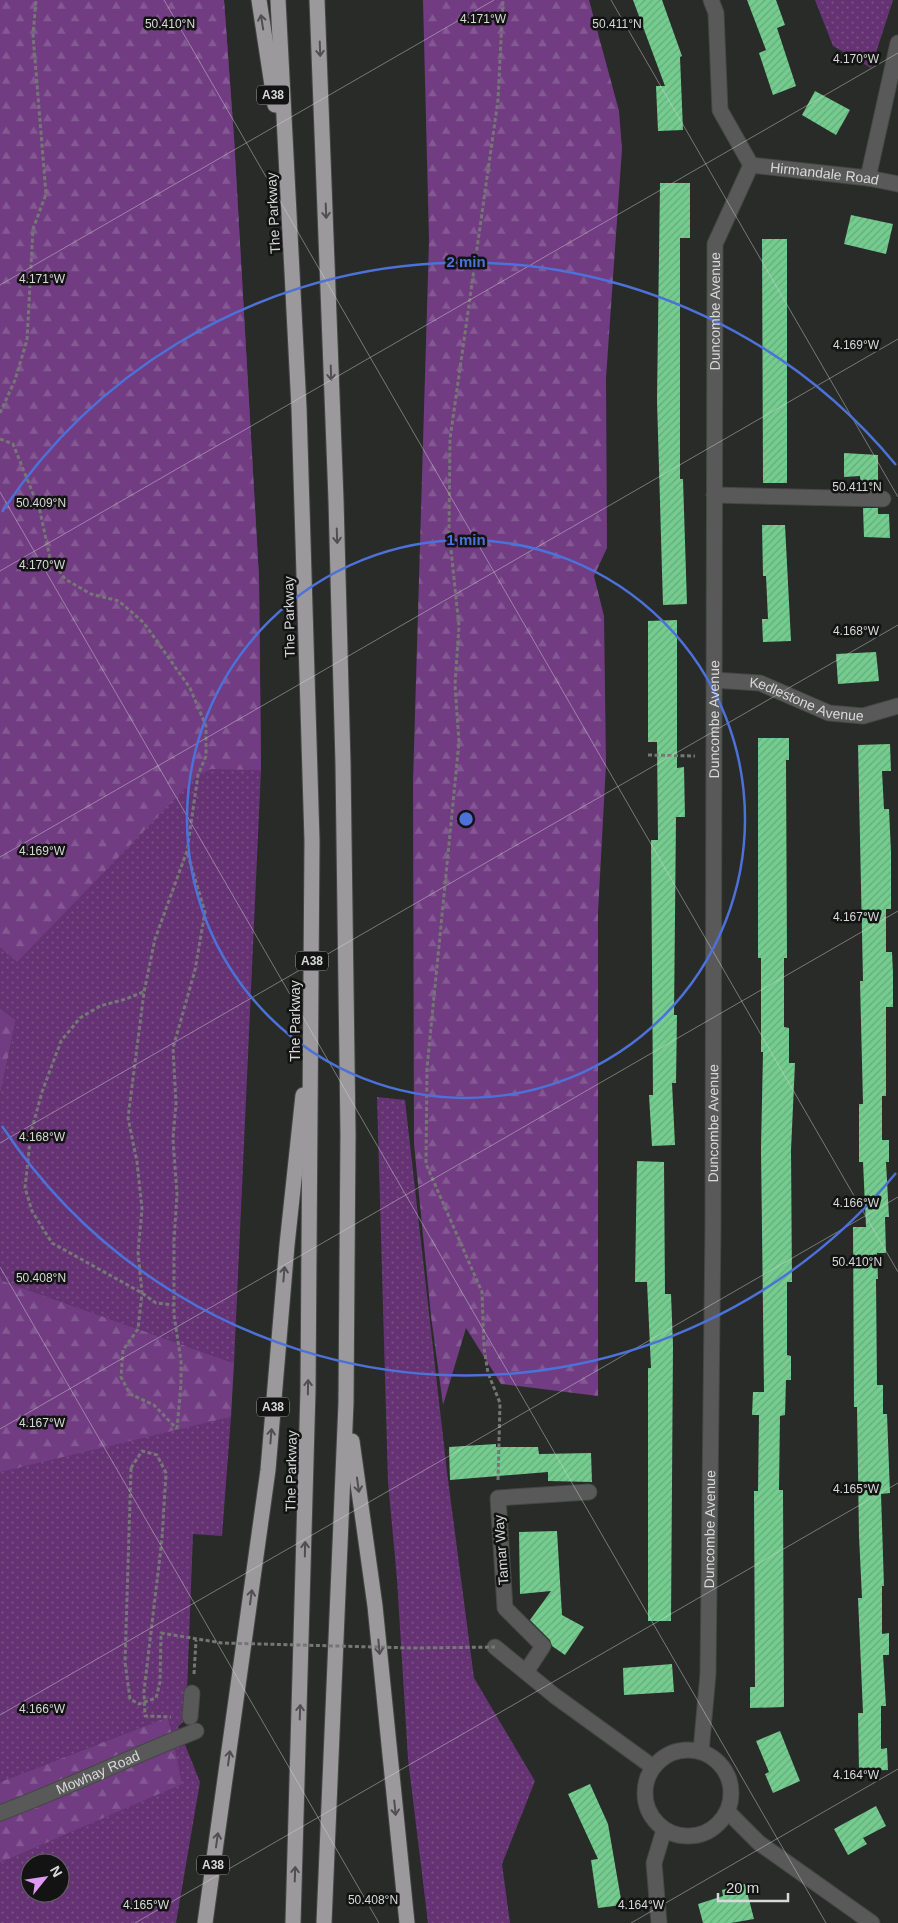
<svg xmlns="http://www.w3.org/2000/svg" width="898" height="1923" font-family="Helvetica,sans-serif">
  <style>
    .green { fill: url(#green-dots); fill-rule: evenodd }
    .forest { fill: url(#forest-firs) }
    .building { fill: url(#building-hatch) }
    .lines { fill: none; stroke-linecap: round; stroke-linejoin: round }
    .minor-casing { stroke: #444744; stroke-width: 17 }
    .highway-casing { stroke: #444744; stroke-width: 17 }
    .path { stroke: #757775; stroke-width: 3; stroke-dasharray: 4 2.5; stroke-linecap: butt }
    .minor { stroke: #5a595a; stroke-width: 15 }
    .highway { stroke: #9b999c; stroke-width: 15 }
    .path-bridge { stroke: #757775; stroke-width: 3; stroke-dasharray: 4 2.5; stroke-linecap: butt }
    .oneway { stroke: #504f50 }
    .ticks { fill: none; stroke: #d8dad9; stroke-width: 1; stroke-opacity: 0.45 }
    .ring { fill: none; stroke: #4c71d8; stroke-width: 2.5 }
    .labels { text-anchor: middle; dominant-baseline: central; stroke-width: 5; stroke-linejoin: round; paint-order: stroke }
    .shield { fill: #121312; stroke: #9d9e9d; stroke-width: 1 }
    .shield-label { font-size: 12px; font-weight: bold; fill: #d8dad9 }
    .street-label { font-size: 14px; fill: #d8dad9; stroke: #121312 }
    .ticks-label { font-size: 12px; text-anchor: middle; fill: #d8dad9; stroke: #121312; stroke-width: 5; stroke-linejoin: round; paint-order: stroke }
    .centre { fill: #4c71d8; stroke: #121312; stroke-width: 2.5 }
    .ring-label { font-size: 15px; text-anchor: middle; font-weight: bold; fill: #4c71d8; stroke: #121312; stroke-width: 5; stroke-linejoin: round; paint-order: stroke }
  </style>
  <defs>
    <pattern id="green-dots" width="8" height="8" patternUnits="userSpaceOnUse" patternTransform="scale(1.25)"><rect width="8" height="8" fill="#653374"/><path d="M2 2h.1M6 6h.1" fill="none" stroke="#7a5087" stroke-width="1.8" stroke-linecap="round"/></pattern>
    <pattern id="forest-firs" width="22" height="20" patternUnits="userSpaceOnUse" patternTransform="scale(1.25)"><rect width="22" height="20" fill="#713c82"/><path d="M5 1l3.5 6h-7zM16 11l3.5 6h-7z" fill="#845893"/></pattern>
    <pattern id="building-hatch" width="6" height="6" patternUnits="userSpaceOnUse" patternTransform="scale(1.25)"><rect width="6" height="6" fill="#74cd8f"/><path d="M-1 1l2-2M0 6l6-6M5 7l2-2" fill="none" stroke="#67aa7c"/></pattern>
  </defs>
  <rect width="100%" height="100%" fill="#282b28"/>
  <g class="green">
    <path d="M 0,0 L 224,0 L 234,138 L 259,578 L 261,770 L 234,1363 L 3,1281 L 0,1274 L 0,1095 L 16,1020 L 0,1008 Z"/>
    <path d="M 815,0 L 893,0 L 871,68 L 833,46 Z"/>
    <path d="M 377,1097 L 405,1100 L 447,1472 L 474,1678 L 535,1781 L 502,1864 L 510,1923 L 428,1923 L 408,1759 L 397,1579 L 388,1482 Z"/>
    <path d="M 231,1417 L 222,1536 L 193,1534 L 186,1719 L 178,1727 L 200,1782 L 176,1923 L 0,1923 L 0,1863 L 181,1784 L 168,1717 L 0,1782 L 0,1472 L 3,1469 ZM 30,1863 L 60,1863 L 60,1893 L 30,1893 Z"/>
  </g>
  <g class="forest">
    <path d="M 0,0 L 224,0 L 234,138 L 259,578 L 261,770 L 211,769 L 198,775 L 17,962 L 0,947 Z"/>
    <path d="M 423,0 L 589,0 L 619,111 L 622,149 L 606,378 L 607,548 L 594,576 L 604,616 L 606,764 L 598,913 L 598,1396 L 501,1384 L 466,1328 L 443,1405 L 431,1316 L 414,1144 L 413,782 L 429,240 Z"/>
    <path d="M 0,1008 L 16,1020 L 0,1095 Z"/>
    <path d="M 0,1274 L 3,1281 L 234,1363 L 231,1417 L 0,1472 Z"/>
    <path d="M 168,1717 L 182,1784 L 0,1863 L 0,1782 Z"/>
  </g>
  <g class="building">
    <path d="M 633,0 L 662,0 L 682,56 L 680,57 L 683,130 L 658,131 L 656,86 L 665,86 Z"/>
    <path d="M 747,0 L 776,0 L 785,25 L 777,28 L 796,86 L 773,95 L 759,53 L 766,50 Z"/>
    <path d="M 815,91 L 850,110 L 836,135 L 802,115 Z"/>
    <path d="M 660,183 L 690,183 L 690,238 L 680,238 L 680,479 L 683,479 L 687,604 L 663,605 L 657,400 Z"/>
    <path d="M 851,215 L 893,224 L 886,254 L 844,244 Z"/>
    <path d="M 762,239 L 787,239 L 787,483 L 763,483 Z"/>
    <path d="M 844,453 L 878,455 L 878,490 L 861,489 L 860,476 L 844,477 Z"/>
    <path d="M 863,508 L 878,508 L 878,514 L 889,514 L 890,538 L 864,537 Z"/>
    <path d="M 762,525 L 785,525 L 791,641 L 763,642 L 762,619 L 768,619 L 766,576 L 763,576 Z"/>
    <path d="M 677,620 L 677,768 L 684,767 L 685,817 L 676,817 L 674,1015 L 677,1015 L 676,1083 L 672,1083 L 675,1145 L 652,1146 L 649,1095 L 653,1095 L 651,840 L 658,840 L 657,742 L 648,742 L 648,621 Z"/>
    <path d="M 876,652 L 879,681 L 838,684 L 836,654 Z"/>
    <path d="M 758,738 L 789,738 L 789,760 L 786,760 L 787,958 L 784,958 L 784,1027 L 789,1028 L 789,1063 L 795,1063 L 791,1150 L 792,1282 L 787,1282 L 787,1355 L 791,1356 L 791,1380 L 786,1380 L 785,1415 L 780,1416 L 779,1490 L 783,1490 L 784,1707 L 750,1708 L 750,1687 L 755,1687 L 754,1491 L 758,1491 L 759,1415 L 752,1415 L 753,1392 L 764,1392 L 761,1149 L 763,1052 L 761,1052 L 761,958 L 758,958 Z"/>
    <path d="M 890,744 L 891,771 L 882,771 L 884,809 L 889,809 L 891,852 L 891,909 L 886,909 L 886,952 L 892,952 L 893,973 L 893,1007 L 886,1007 L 886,1096 L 882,1096 L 882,1140 L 889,1140 L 889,1162 L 886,1162 L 889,1217 L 885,1217 L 886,1253 L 877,1253 L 878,1279 L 876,1279 L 877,1385 L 883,1385 L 883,1414 L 887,1414 L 890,1493 L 881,1494 L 884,1586 L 882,1586 L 882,1634 L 889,1633 L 889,1655 L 883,1655 L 886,1706 L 881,1706 L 881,1749 L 887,1748 L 888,1770 L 859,1771 L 858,1713 L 863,1713 L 858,1598 L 862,1598 L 859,1536 L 857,1407 L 854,1407 L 853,1227 L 866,1227 L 863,1162 L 859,1162 L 859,1104 L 863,1104 L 860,981 L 863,981 L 858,745 Z"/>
    <path d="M 637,1161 L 664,1162 L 665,1294 L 671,1294 L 673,1345 L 671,1621 L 648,1621 L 648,1368 L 651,1368 L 647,1282 L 635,1282 Z"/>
    <path d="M 496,1444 L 496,1447 L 538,1447 L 539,1454 L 591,1453 L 592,1482 L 548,1481 L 548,1472 L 450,1480 L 449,1447 Z"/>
    <path d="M 557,1531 L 562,1615 L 584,1627 L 565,1655 L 552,1646 L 550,1640 L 530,1620 L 551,1591 L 520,1594 L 519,1532 Z"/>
    <path d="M 672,1664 L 674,1692 L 624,1695 L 623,1668 Z"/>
    <path d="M 780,1731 L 800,1781 L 773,1793 L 765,1774 L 769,1772 L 756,1741 Z"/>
    <path d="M 590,1784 L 608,1824 L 622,1905 L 598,1908 L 591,1860 L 598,1859 L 568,1794 Z"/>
    <path d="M 876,1806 L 886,1826 L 863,1838 L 867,1844 L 848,1855 L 834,1829 Z"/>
    <path d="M 745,1884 L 754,1919 L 731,1923 L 703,1923 L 698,1904 L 723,1896 L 722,1890 Z"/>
  </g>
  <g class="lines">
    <defs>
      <g id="minor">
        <path d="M 711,0 L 716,13 L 720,110 L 751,165"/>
        <path id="s1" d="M 751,165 L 868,178 L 898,184"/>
        <path d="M 868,178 L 898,43"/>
        <path d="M 714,495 L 883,499"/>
        <path id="s2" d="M 714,680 L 760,683 L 829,713 L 863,716 L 898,706"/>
        <path d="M 495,1647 L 555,1696 L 653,1767"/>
        <path d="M 526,1672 L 543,1646 L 505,1608 L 498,1498 L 589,1492"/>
        <path d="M 190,1717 L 192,1693"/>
        <circle cx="688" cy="1793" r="43"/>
        <path id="s3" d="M 701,1751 L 708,1674 L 713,1226 L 715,244 L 751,165"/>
        <path d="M 728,1812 L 759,1843 L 872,1923"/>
        <path id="s4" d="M 0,1813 C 67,1788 130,1757 196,1731"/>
        <path d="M 659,1923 L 654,1863 L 664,1830"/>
      </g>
      <g id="highway">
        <path d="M 259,0 L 275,105"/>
        <path d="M 278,0 L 299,408 L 312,841 L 308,1390 L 293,1923"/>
        <path d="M 317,0 L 336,500 L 343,764 L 348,1134 L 346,1403 L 324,1923"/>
        <path d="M 352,1441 L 375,1606 L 407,1923"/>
        <path d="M 205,1923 L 268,1470 L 287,1245 L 303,1095"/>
      </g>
    </defs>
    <use href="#minor" class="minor-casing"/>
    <use href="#highway" class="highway-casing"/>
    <g class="path">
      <path d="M 0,413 L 15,380 L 27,340 L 33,229 L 46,194 L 33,35 L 36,0"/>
      <path d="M 0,439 L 13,444 L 40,511 L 50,558 L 65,579 L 91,594 L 119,601 L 144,623 L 190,688 L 206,726 L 206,756 L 198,775 L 187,851 L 155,939 L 144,992 L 128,1118 L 137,1162 L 142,1209 L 138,1252 L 142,1293 L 138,1329 L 123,1350 L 121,1377 L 130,1394 L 154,1405 L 177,1429"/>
      <path d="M 648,755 L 695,756"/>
      <path d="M 143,992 L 126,999 L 100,1006 L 80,1018 L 61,1041 L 42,1092 L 31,1132 L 25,1188 L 32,1211 L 52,1243 L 142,1293 L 156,1303 L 174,1305"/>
      <path d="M 177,1429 L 181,1384 L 181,1361 L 174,1315 L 174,1241 L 177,1194 L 173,1139 L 176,1103 L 173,1048 L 195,970 L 205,912 L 187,852"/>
      <path d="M 131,1468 L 142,1451 L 157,1455 L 166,1473 L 162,1539 L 144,1691 L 145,1716 L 171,1717"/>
      <path d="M 498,1480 L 500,1403 L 488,1373 L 484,1348 L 482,1292 L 426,1164 L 427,1068 L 459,742 L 455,685 L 459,626 L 449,531 L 450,439 L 498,100 L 503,0"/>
      <path d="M 194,1674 L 196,1640"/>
    </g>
    <use href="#minor" class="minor"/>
    <use href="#highway" class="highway"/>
    <path class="path-bridge" d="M 131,1468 L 125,1662 L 130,1699 L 139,1704 L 156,1698 L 160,1682 L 161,1633 L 222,1643 L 414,1648 L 495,1647"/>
  </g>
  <defs><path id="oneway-shaft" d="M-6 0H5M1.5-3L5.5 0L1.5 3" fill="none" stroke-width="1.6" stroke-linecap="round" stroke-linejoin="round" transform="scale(1.25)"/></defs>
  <g class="oneway">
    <use href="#oneway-shaft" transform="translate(262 22) rotate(-99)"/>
    <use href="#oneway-shaft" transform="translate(320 49) rotate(88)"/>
    <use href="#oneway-shaft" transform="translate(326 211) rotate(88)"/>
    <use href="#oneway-shaft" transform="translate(331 373) rotate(88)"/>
    <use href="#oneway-shaft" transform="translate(337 536) rotate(88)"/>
    <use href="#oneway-shaft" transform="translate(284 1274) rotate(-85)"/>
    <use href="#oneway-shaft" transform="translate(308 1387) rotate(-89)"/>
    <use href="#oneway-shaft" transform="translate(271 1436) rotate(-85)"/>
    <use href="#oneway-shaft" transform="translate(358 1485) rotate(82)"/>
    <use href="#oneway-shaft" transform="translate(305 1549) rotate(-89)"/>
    <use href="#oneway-shaft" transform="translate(251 1597) rotate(-82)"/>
    <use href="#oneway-shaft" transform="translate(379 1647) rotate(85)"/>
    <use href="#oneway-shaft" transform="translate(300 1712) rotate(-88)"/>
    <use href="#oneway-shaft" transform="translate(229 1758) rotate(-82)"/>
    <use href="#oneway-shaft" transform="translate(395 1808) rotate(84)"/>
    <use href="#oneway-shaft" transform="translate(217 1840) rotate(-82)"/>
    <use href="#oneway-shaft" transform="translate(295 1874) rotate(-88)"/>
  </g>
  <path class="ticks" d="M 164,0 L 898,1272M 611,0 L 898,497M 0,285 L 494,0M 0,492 L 826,1923M 0,571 L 898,53M 0,857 L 898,339M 0,1143 L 898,625M 0,1267 L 379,1923M 0,1429 L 898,911M 0,1715 L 898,1197M 135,1923 L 898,1483M 631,1923 L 898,1769"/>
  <g class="ring">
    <circle cx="466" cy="819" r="279"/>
    <path d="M896 1173A557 557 0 0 1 2 1126M2 512A557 557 0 0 1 896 465"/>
  </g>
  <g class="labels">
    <g class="shield">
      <rect x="257" y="85.5" width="32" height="19" rx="4"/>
      <rect x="296" y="951.5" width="32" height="19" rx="4"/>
      <rect x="257" y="1397.5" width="32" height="19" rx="4"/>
      <rect x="197" y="1855.5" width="32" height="19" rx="4"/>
    </g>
    <g class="shield-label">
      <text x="273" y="95">A38</text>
      <text x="312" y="961">A38</text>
      <text x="273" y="1407">A38</text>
      <text x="213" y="1865">A38</text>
    </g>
    <g class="street-label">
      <text stroke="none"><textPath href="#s1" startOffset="74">Hirmandale Road</textPath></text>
      <text transform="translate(273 213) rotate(-93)">The Parkway</text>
      <text stroke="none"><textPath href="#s3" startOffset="1440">Duncombe Avenue</textPath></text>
      <text transform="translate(289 617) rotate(-91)">The Parkway</text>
      <text stroke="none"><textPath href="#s2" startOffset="96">Kedlestone Avenue</textPath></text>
      <text stroke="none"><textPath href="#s3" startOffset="1032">Duncombe Avenue</textPath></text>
      <text transform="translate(295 1021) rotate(-90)">The Parkway</text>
      <text stroke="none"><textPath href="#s3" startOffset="628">Duncombe Avenue</textPath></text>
      <text transform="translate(291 1471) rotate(-89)">The Parkway</text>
      <text stroke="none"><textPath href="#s3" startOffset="222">Duncombe Avenue</textPath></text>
      <text transform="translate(501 1550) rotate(-94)">Tamar Way</text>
      <text stroke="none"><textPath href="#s4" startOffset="106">Mowhay Road</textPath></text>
    </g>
  </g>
  <g class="ticks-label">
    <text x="483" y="23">4.171°W</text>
    <text x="170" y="28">50.410°N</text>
    <text x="617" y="28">50.411°N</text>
    <text x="856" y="63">4.170°W</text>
    <text x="42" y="283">4.171°W</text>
    <text x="856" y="349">4.169°W</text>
    <text x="857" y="491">50.411°N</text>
    <text x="41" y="507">50.409°N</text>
    <text x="42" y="569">4.170°W</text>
    <text x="856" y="635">4.168°W</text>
    <text x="42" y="855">4.169°W</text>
    <text x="856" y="921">4.167°W</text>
    <text x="42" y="1141">4.168°W</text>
    <text x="856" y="1207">4.166°W</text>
    <text x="857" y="1266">50.410°N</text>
    <text x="41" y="1282">50.408°N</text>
    <text x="42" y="1427">4.167°W</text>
    <text x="856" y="1493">4.165°W</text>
    <text x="42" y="1713">4.166°W</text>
    <text x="856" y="1779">4.164°W</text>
    <text x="373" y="1904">50.408°N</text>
    <text x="146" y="1909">4.165°W</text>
    <text x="641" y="1909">4.164°W</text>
  </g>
  <circle cx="466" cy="819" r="8" class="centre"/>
  <g class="ring-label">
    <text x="466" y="267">2 min</text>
    <text x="466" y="545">1 min</text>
  </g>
  <g transform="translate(45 1878) rotate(60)"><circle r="24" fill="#121312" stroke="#616362"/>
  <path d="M0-4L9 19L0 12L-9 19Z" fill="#dd99f3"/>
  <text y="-8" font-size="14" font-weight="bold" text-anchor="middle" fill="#d8dad9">N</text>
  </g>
  <path d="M718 1893v8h70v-8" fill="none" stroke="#d8dad9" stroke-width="2.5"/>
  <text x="726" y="1893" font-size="15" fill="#d8dad9" stroke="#121312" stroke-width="4" paint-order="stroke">20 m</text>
</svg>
